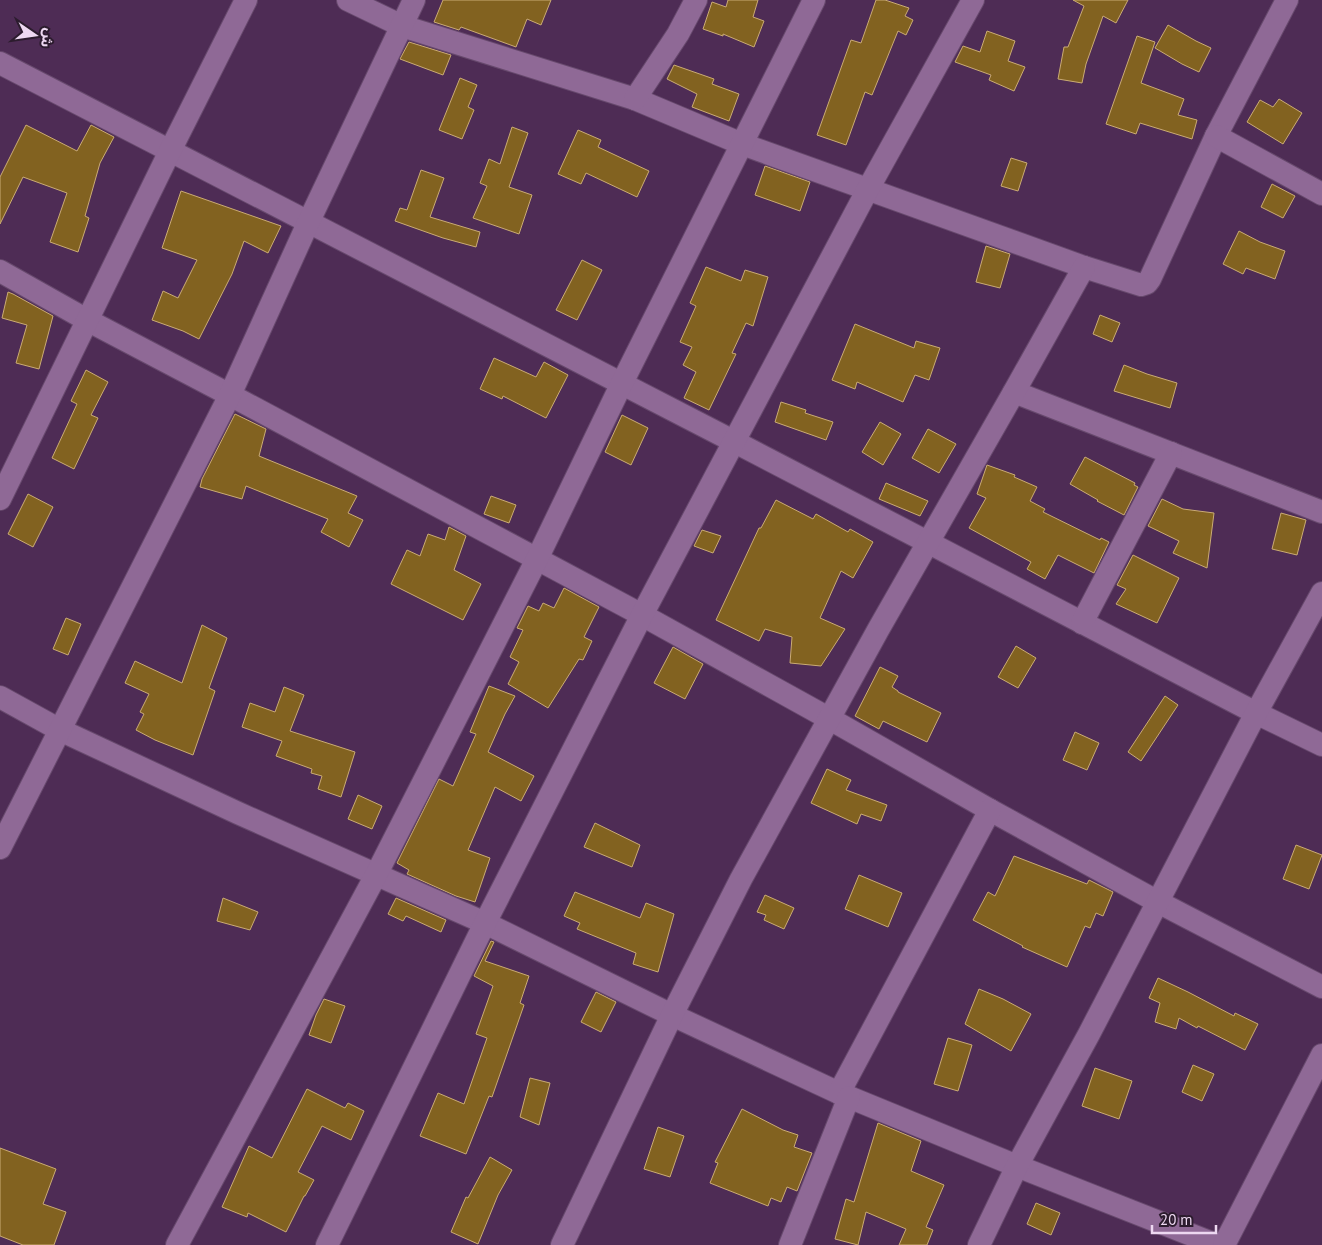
<svg xmlns="http://www.w3.org/2000/svg" width="1322" height="1245" font-family="'PT Sans','Noto Sans Arabic',sans-serif">
  <style>
    .building { fill: #826220; stroke: #caab74 }
    .lines { fill: none; stroke-linecap: round; stroke-linejoin: round }
    .minor-casing { stroke: #67496d; stroke-width: 24 }
    .minor { stroke: #8f6996; stroke-width: 22 }
  </style>
  <rect width="100%" height="100%" fill="#4e2c55"/>
  <g class="building">
    <path d="M 443,0 L 551,0 L 541,25 L 527,19 L 516,47 L 461,27 L 459,30 L 434,22 Z"/>
    <path d="M 728,0 L 758,0 L 753,17 L 764,21 L 754,47 L 723,34 L 723,36 L 703,29 L 712,2 L 726,7 Z"/>
    <path d="M 876,0 L 885,0 L 909,8 L 905,16 L 913,20 L 906,35 L 898,31 L 872,95 L 865,92 L 846,145 L 817,135 L 851,40 L 861,43 Z"/>
    <path d="M 1073,0 L 1128,0 L 1116,23 L 1103,16 L 1086,64 L 1082,83 L 1058,79 L 1064,47 L 1068,47 L 1084,6 Z"/>
    <path d="M 1168,25 L 1196,41 L 1211,48 L 1199,72 L 1182,64 L 1155,48 Z"/>
    <path d="M 987,31 L 1015,41 L 1008,61 L 1025,67 L 1014,91 L 989,80 L 991,75 L 955,62 L 963,46 L 980,52 Z"/>
    <path d="M 1137,36 L 1155,42 L 1141,83 L 1184,99 L 1178,115 L 1197,120 L 1192,139 L 1140,123 L 1136,134 L 1106,124 Z"/>
    <path d="M 409,42 L 451,55 L 443,75 L 400,59 Z"/>
    <path d="M 674,65 L 714,79 L 712,84 L 739,94 L 729,121 L 692,107 L 697,94 L 667,79 Z"/>
    <path d="M 460,78 L 477,85 L 468,107 L 474,110 L 462,139 L 439,130 Z"/>
    <path d="M 1279,99 L 1302,113 L 1283,144 L 1247,122 L 1260,100 L 1273,107 Z"/>
    <path d="M 26,125 L 77,151 L 91,125 L 114,137 L 100,163 L 85,216 L 89,218 L 78,252 L 50,242 L 67,193 L 23,177 L 0,224 L 0,177 Z"/>
    <path d="M 512,127 L 528,133 L 509,187 L 532,195 L 519,234 L 473,218 L 487,186 L 480,183 L 489,159 L 500,164 Z"/>
    <path d="M 578,130 L 601,140 L 598,147 L 649,171 L 637,197 L 586,173 L 581,184 L 558,174 Z"/>
    <path d="M 1011,158 L 1027,163 L 1018,191 L 1001,186 Z"/>
    <path d="M 765,166 L 810,182 L 800,211 L 755,195 Z"/>
    <path d="M 421,170 L 444,178 L 430,217 L 480,232 L 476,247 L 443,238 L 395,221 L 400,208 L 407,210 Z"/>
    <path d="M 1272,184 L 1295,196 L 1283,218 L 1261,207 Z"/>
    <path d="M 181,191 L 281,226 L 268,253 L 244,241 L 232,274 L 199,339 L 183,331 L 152,320 L 163,291 L 178,298 L 197,260 L 162,248 Z"/>
    <path d="M 1239,231 L 1260,242 L 1285,251 L 1275,279 L 1246,268 L 1243,274 L 1223,264 Z"/>
    <path d="M 986,246 L 1010,254 L 1000,288 L 976,282 Z"/>
    <path d="M 582,260 L 602,270 L 577,320 L 556,310 Z"/>
    <path d="M 706,267 L 741,281 L 745,270 L 768,277 L 753,326 L 746,323 L 732,353 L 736,354 L 709,410 L 684,398 L 696,372 L 683,365 L 692,347 L 680,342 L 696,306 L 690,303 Z"/>
    <path d="M 8,292 L 13,294 L 53,316 L 39,369 L 16,363 L 27,325 L 2,318 Z"/>
    <path d="M 1100,315 L 1120,323 L 1112,342 L 1093,334 Z"/>
    <path d="M 855,324 L 914,348 L 916,341 L 940,348 L 929,380 L 915,375 L 903,402 L 857,382 L 855,389 L 832,380 Z"/>
    <path d="M 494,358 L 536,377 L 544,362 L 568,375 L 546,418 L 503,396 L 502,399 L 480,389 Z"/>
    <path d="M 1124,365 L 1147,374 L 1177,383 L 1170,408 L 1114,391 Z"/>
    <path d="M 86,370 L 108,382 L 91,415 L 98,418 L 74,469 L 52,458 L 77,404 L 71,401 Z"/>
    <path d="M 781,402 L 806,410 L 805,413 L 833,422 L 826,440 L 775,422 Z"/>
    <path d="M 235,414 L 266,429 L 259,456 L 357,496 L 348,513 L 363,520 L 349,547 L 321,532 L 328,519 L 246,486 L 242,499 L 200,487 L 202,479 Z"/>
    <path d="M 622,415 L 648,428 L 631,465 L 605,452 Z"/>
    <path d="M 880,422 L 901,434 L 883,465 L 862,452 Z"/>
    <path d="M 928,429 L 956,444 L 939,473 L 912,458 Z"/>
    <path d="M 1085,457 L 1135,483 L 1134,485 L 1138,487 L 1124,515 L 1097,501 L 1098,500 L 1070,484 Z"/>
    <path d="M 987,465 L 1015,475 L 1014,477 L 1037,487 L 1030,501 L 1045,509 L 1043,512 L 1100,540 L 1101,538 L 1109,542 L 1094,573 L 1058,555 L 1045,579 L 1027,569 L 1031,562 L 969,528 L 986,498 L 977,494 Z"/>
    <path d="M 886,483 L 928,501 L 920,516 L 879,499 Z"/>
    <path d="M 28,494 L 53,507 L 33,547 L 8,534 Z"/>
    <path d="M 491,496 L 516,505 L 509,523 L 484,514 Z"/>
    <path d="M 1162,499 L 1183,509 L 1214,513 L 1207,568 L 1173,553 L 1179,541 L 1148,526 Z"/>
    <path d="M 776,500 L 813,519 L 816,514 L 848,532 L 850,529 L 873,542 L 853,578 L 841,571 L 820,618 L 845,629 L 821,666 L 790,663 L 792,637 L 765,629 L 759,641 L 716,620 L 759,528 L 761,528 Z"/>
    <path d="M 1281,513 L 1306,520 L 1297,555 L 1272,549 Z"/>
    <path d="M 449,527 L 466,536 L 454,570 L 481,584 L 463,620 L 391,584 L 407,550 L 420,556 L 428,534 L 445,540 Z"/>
    <path d="M 702,530 L 721,536 L 713,553 L 694,546 Z"/>
    <path d="M 1133,555 L 1179,578 L 1157,623 L 1116,604 L 1126,589 L 1117,585 Z"/>
    <path d="M 564,588 L 599,607 L 584,637 L 592,641 L 583,660 L 579,659 L 548,708 L 508,684 L 519,662 L 510,657 L 523,630 L 517,628 L 528,606 L 539,611 L 543,603 L 554,608 Z"/>
    <path d="M 66,618 L 81,624 L 68,655 L 53,649 Z"/>
    <path d="M 202,625 L 227,638 L 209,688 L 215,691 L 193,755 L 155,740 L 136,730 L 144,714 L 140,712 L 149,694 L 125,683 L 135,661 L 182,683 Z"/>
    <path d="M 1016,646 L 1036,658 L 1018,688 L 998,677 Z"/>
    <path d="M 673,647 L 703,664 L 685,699 L 654,683 Z"/>
    <path d="M 880,667 L 898,676 L 892,687 L 898,691 L 898,692 L 941,713 L 927,742 L 883,721 L 879,729 L 855,716 Z"/>
    <path d="M 489,686 L 515,696 L 505,714 L 488,752 L 534,776 L 521,801 L 495,787 L 468,850 L 490,858 L 475,902 L 456,896 L 407,874 L 409,870 L 397,863 L 439,779 L 453,786 L 476,734 L 470,732 Z"/>
    <path d="M 284,687 L 304,695 L 290,731 L 355,752 L 341,797 L 318,789 L 322,776 L 311,773 L 312,769 L 276,756 L 282,741 L 242,727 L 250,703 L 275,712 Z"/>
    <path d="M 1165,696 L 1178,705 L 1141,761 L 1128,752 Z"/>
    <path d="M 1075,732 L 1099,743 L 1087,770 L 1063,760 Z"/>
    <path d="M 827,769 L 851,780 L 846,790 L 887,805 L 881,821 L 861,814 L 857,824 L 811,803 Z"/>
    <path d="M 358,795 L 382,806 L 372,829 L 348,819 Z"/>
    <path d="M 595,823 L 640,845 L 632,867 L 584,847 Z"/>
    <path d="M 1296,845 L 1322,855 L 1309,889 L 1283,879 Z"/>
    <path d="M 1014,856 L 1087,884 L 1089,880 L 1113,892 L 1103,916 L 1096,913 L 1090,928 L 1085,926 L 1067,967 L 1022,947 L 1023,946 L 973,920 L 988,892 L 995,896 Z"/>
    <path d="M 859,875 L 902,893 L 888,927 L 845,909 Z"/>
    <path d="M 575,892 L 640,918 L 646,903 L 674,914 L 658,972 L 633,964 L 636,953 L 577,929 L 580,923 L 564,916 Z"/>
    <path d="M 765,895 L 794,908 L 784,929 L 764,920 L 766,915 L 757,912 Z"/>
    <path d="M 223,898 L 258,912 L 250,930 L 217,921 Z"/>
    <path d="M 396,898 L 446,920 L 441,932 L 406,916 L 403,921 L 388,914 Z"/>
    <path d="M 491,941 L 494,942 L 485,961 L 529,976 L 520,1003 L 524,1005 L 492,1097 L 489,1096 L 466,1154 L 420,1136 L 438,1093 L 464,1104 L 487,1038 L 476,1034 L 493,986 L 474,976 Z"/>
    <path d="M 1158,978 L 1188,992 L 1234,1016 L 1235,1013 L 1258,1024 L 1245,1050 L 1198,1026 L 1197,1028 L 1179,1018 L 1176,1029 L 1155,1022 L 1160,1003 L 1149,998 Z"/>
    <path d="M 979,989 L 1003,999 L 1031,1014 L 1011,1051 L 965,1024 Z"/>
    <path d="M 596,992 L 616,1002 L 601,1032 L 581,1022 Z"/>
    <path d="M 324,999 L 345,1006 L 331,1043 L 309,1035 L 316,1015 Z"/>
    <path d="M 948,1038 L 972,1045 L 958,1091 L 934,1084 Z"/>
    <path d="M 1193,1065 L 1214,1074 L 1202,1101 L 1182,1092 Z"/>
    <path d="M 1095,1068 L 1132,1081 L 1119,1119 L 1082,1106 Z"/>
    <path d="M 530,1078 L 550,1083 L 539,1125 L 520,1117 Z"/>
    <path d="M 307,1089 L 345,1108 L 348,1103 L 364,1111 L 351,1140 L 322,1126 L 298,1172 L 314,1180 L 305,1196 L 304,1196 L 286,1232 L 248,1213 L 247,1217 L 222,1207 L 249,1146 L 272,1158 Z"/>
    <path d="M 742,1109 L 783,1130 L 798,1135 L 794,1147 L 812,1153 L 797,1191 L 787,1187 L 781,1202 L 771,1198 L 768,1206 L 710,1183 L 718,1163 L 715,1162 Z"/>
    <path d="M 878,1123 L 921,1141 L 911,1171 L 944,1185 L 926,1227 L 933,1230 L 927,1245 L 899,1245 L 906,1229 L 866,1212 L 858,1245 L 835,1239 L 846,1199 L 854,1202 Z"/>
    <path d="M 658,1127 L 684,1136 L 670,1177 L 644,1169 Z"/>
    <path d="M 0,1148 L 56,1169 L 43,1204 L 66,1212 L 54,1245 L 23,1245 L 0,1236 Z"/>
    <path d="M 490,1157 L 512,1170 L 498,1195 L 478,1244 L 451,1232 L 466,1197 L 468,1198 Z"/>
    <path d="M 1036,1203 L 1060,1213 L 1051,1235 L 1027,1224 Z"/>
  </g>
  <g class="lines">
    <defs>
      <g id="minor">
        <path d="M 348,0 L 402,26 L 635,99 L 742,144 L 1084,267 L 1141,285 L 1147,283 L 1150,279 L 1216,136 L 1287,0"/>
        <path d="M 0,63 L 735,442 L 1256,713 L 1322,745"/>
        <path d="M 635,99 L 678,34 L 696,0"/>
        <path d="M 1216,136 L 1322,194"/>
        <path d="M 0,271 L 87,320 L 230,395 L 642,615 L 830,719 L 990,810 L 1158,902 L 1322,987"/>
        <path d="M 1014,392 L 1322,512"/>
        <path d="M 0,499 L 170,151 L 246,0"/>
        <path d="M 1082,623 L 1171,453"/>
        <path d="M 0,697 L 60,730 L 238,813 L 485,923 L 672,1015 L 839,1093 L 1017,1166 L 1217,1245"/>
        <path d="M 0,848 L 230,395 L 309,221 L 414,0"/>
        <path d="M 839,1093 L 990,810"/>
        <path d="M 177,1245 L 376,875 L 537,559 L 622,383 L 814,0"/>
        <path d="M 327,1245 L 485,923 L 642,615 L 868,189 L 973,0"/>
        <path d="M 562,1245 L 672,1015 L 741,879 L 878,630 L 1014,392 L 1084,267"/>
        <path d="M 790,1245 L 849,1097"/>
        <path d="M 979,1245 L 1017,1166 L 1089,1034 L 1256,713 L 1322,593"/>
        <path d="M 1224,1245 L 1322,1055"/>
      </g>
    </defs>
    <use href="#minor" class="minor-casing"/>
    <use href="#minor" class="minor"/>
  </g>
  <g transform="translate(35 35) rotate(103)" stroke="#2c1c2e" stroke-width="4" paint-order="stroke">
  <path d="M0-4L9 19L0 12L-9 19Z" fill="#edd8f1"/>
  <text y="-8" font-size="14" font-weight="bold" text-anchor="middle" fill="#edd8f1">ش</text>
  </g>
  <path d="M1152 1225v8h64v-8" fill="none" stroke="#edd8f1" stroke-width="2.5"/>
  <text x="1160" y="1225" font-size="15" fill="#edd8f1" stroke="#2c1c2e" stroke-width="4" paint-order="stroke">20 m</text>
</svg>
